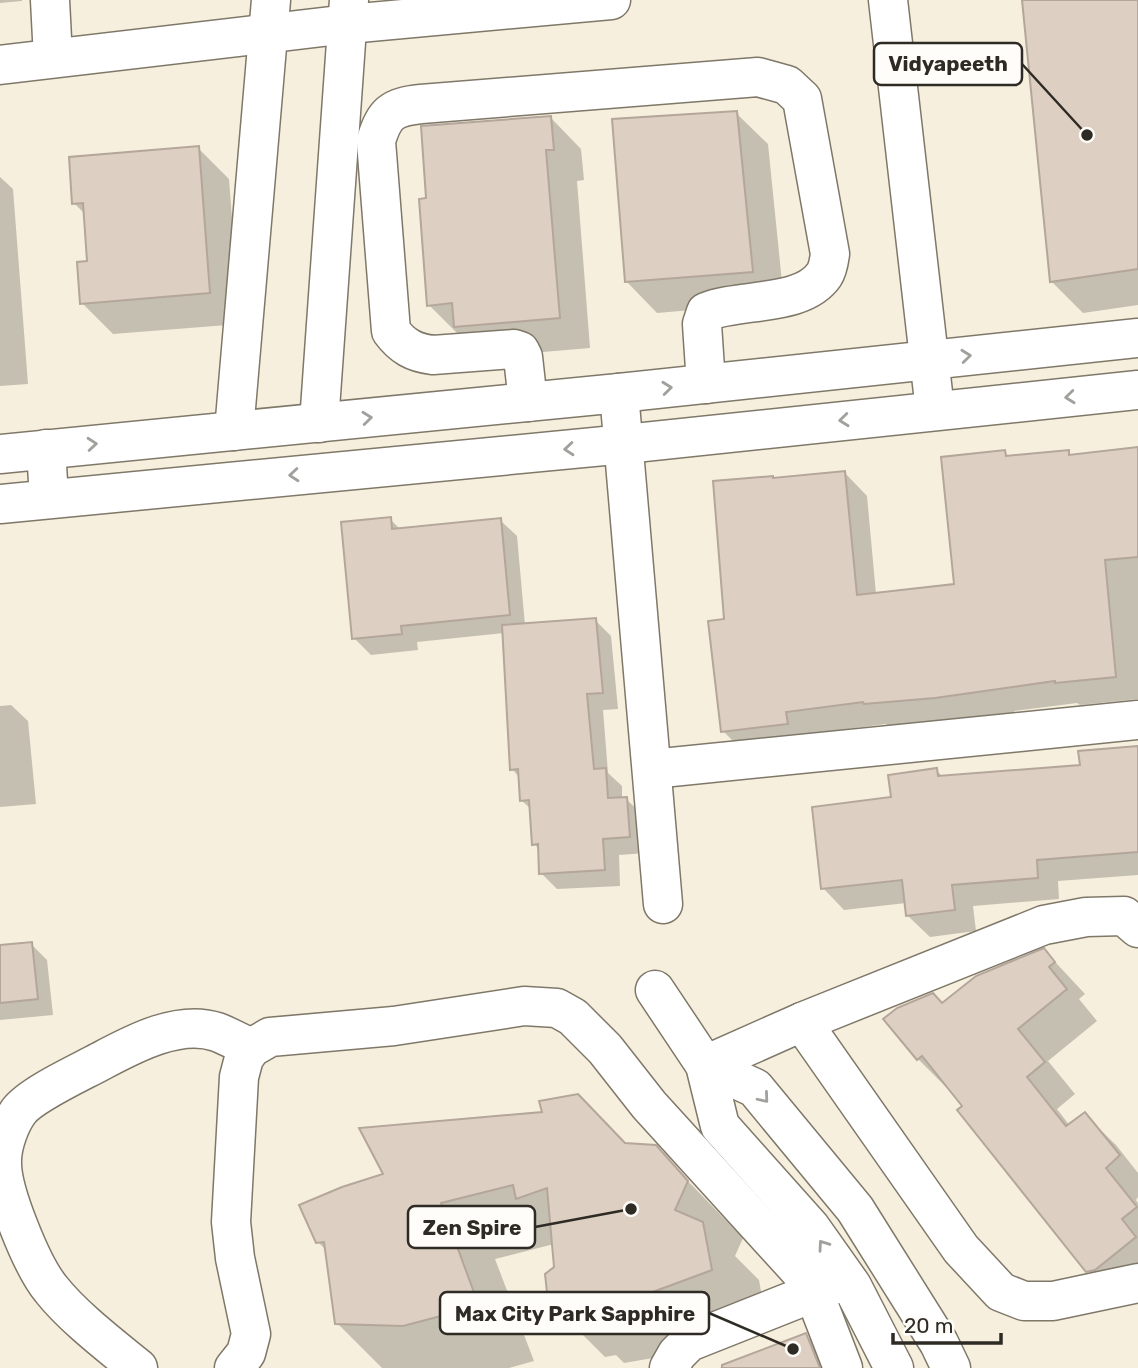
<svg xmlns="http://www.w3.org/2000/svg" width="1138" height="1368" font-family="Rubik,sans-serif">
  <style>
    .shadow { fill: #0003 }
    .building { fill: #ddcfc2; stroke: #b4a69a; stroke-width: 2 }
    .lines { fill: none; stroke-linecap: round; stroke-linejoin: round }
    .minor-casing { stroke: #7f7869; stroke-width: 41 }
    .tertiary-casing { stroke: #7f7869; stroke-width: 41 }
    .minor { stroke: #fff; stroke-width: 38 }
    .tertiary { stroke: #fff; stroke-width: 38 }
    .oneway { stroke: #a1a09d }
    .leader { fill: none; stroke: #2e2b25; stroke-width: 2.5 }
    .callout-dot { fill: #2e2b25; stroke: #fefdfa; stroke-width: 2.5 }
    .callout { fill: #fefdfa; stroke: #2e2b25; stroke-width: 2.5 }
    .callout-label { font-size: 21px; text-anchor: middle; font-weight: bold; fill: #2e2b25 }
  </style>
  <rect width="100%" height="100%" fill="#f6efde"/>
  <g class="shadow">
    <path d="M 0,0 L 22,0 L 22,1 L 0,3 Z"/>
    <path d="M 1024,0 L 1138,0 L 1138,305 L 1083,313 L 1052,282 Z"/>
    <path d="M 736,113 L 768,144 L 784,302 L 657,313 L 626,281 Z"/>
    <path d="M 550,117 L 581,149 L 584,180 L 577,181 L 590,348 L 486,357 L 460,336 L 429,305 L 428,200 Z"/>
    <path d="M 198,148 L 229,179 L 240,324 L 113,334 L 82,303 L 89,263 L 85,214 L 74,203 Z"/>
    <path d="M 0,177 L 13,189 L 28,384 L 0,386 Z"/>
    <path d="M 1138,449 L 1138,699 L 1080,705 L 1077,703 L 1014,711 L 1014,714 L 888,726 L 886,724 L 808,734 L 809,746 L 746,754 L 723,731 L 726,621 L 775,480 L 845,473 L 867,496 L 876,594 L 956,586 L 1005,452 L 1010,458 L 1068,452 L 1072,456 Z"/>
    <path d="M 390,519 L 401,530 L 500,520 L 517,536 L 525,625 L 595,620 L 611,636 L 618,709 L 603,710 L 608,773 L 622,786 L 622,799 L 626,799 L 643,815 L 646,853 L 619,855 L 620,886 L 557,889 L 541,873 L 540,850 L 534,844 L 532,810 L 521,800 L 520,778 L 512,769 L 504,633 L 417,642 L 418,650 L 371,655 L 354,638 Z"/>
    <path d="M 11,705 L 28,721 L 36,804 L 0,807 L 0,706 Z"/>
    <path d="M 1138,748 L 1138,875 L 1058,881 L 1059,899 L 973,906 L 976,931 L 930,937 L 908,916 L 906,903 L 844,910 L 823,888 L 893,799 L 936,770 L 944,778 L 1081,767 Z"/>
    <path d="M 31,944 L 47,960 L 53,1015 L 0,1020 L 0,947 Z"/>
    <path d="M 1044,950 L 1085,994 L 1079,999 L 1097,1021 L 1048,1061 L 1075,1094 L 1057,1109 L 1070,1126 L 1084,1114 L 1116,1145 L 1138,1173 L 1138,1197 L 1136,1200 L 1138,1203 L 1138,1291 L 1119,1302 L 1087,1270 L 951,1089 L 949,1090 L 918,1059 L 943,1005 Z"/>
    <path d="M 627,1145 L 655,1147 L 743,1238 L 735,1256 L 759,1280 L 767,1326 L 706,1349 L 624,1363 L 616,1355 L 605,1357 L 549,1301 L 556,1268 L 554,1244 L 495,1259 L 534,1361 L 509,1368 L 382,1368 L 337,1323 L 327,1251 L 318,1242 L 301,1206 Z"/>
    <path d="M 806,1335 L 838,1368 L 719,1368 Z"/>
  </g>
  <g class="building">
    <path d="M 1022,0 L 1138,0 L 1138,269 L 1050,282 Z"/>
    <path d="M 737,111 L 753,272 L 625,282 L 612,119 Z"/>
    <path d="M 551,116 L 554,150 L 546,150 L 560,318 L 454,327 L 452,303 L 427,306 L 419,199 L 426,198 L 421,126 Z"/>
    <path d="M 199,146 L 210,293 L 80,304 L 77,262 L 87,261 L 83,203 L 72,204 L 69,157 Z"/>
    <path d="M 1138,447 L 1138,557 L 1105,560 L 1116,677 L 1055,683 L 1055,681 L 935,698 L 864,704 L 863,702 L 786,712 L 788,724 L 721,732 L 708,621 L 724,619 L 713,481 L 773,476 L 773,478 L 845,471 L 857,595 L 954,584 L 941,457 L 1005,450 L 1006,456 L 1069,450 L 1069,455 Z"/>
    <path d="M 391,517 L 392,529 L 501,518 L 510,615 L 401,626 L 402,634 L 352,639 L 341,522 Z"/>
    <path d="M 596,618 L 603,693 L 587,694 L 594,769 L 606,768 L 608,798 L 627,797 L 630,837 L 603,839 L 605,870 L 539,874 L 538,844 L 532,845 L 529,800 L 520,801 L 518,769 L 510,770 L 502,625 Z"/>
    <path d="M 1138,746 L 1138,852 L 1037,860 L 1038,878 L 952,885 L 955,910 L 906,916 L 902,880 L 821,889 L 812,807 L 891,797 L 888,775 L 937,768 L 938,776 L 1080,765 L 1078,751 Z"/>
    <path d="M 32,942 L 38,999 L 0,1003 L 0,945 Z"/>
    <path d="M 1044,948 L 1055,962 L 1049,967 L 1067,989 L 1018,1029 L 1045,1062 L 1027,1077 L 1066,1126 L 1085,1112 L 1120,1155 L 1106,1168 L 1137,1207 L 1122,1219 L 1136,1237 L 1095,1270 L 1086,1272 L 957,1110 L 962,1106 L 922,1056 L 917,1060 L 883,1019 L 897,1008 L 933,993 L 942,1003 L 976,976 Z"/>
    <path d="M 578,1094 L 625,1143 L 656,1145 L 688,1181 L 675,1210 L 703,1222 L 712,1270 L 650,1293 L 566,1308 L 565,1298 L 548,1302 L 545,1274 L 554,1267 L 547,1188 L 516,1199 L 513,1185 L 441,1203 L 479,1306 L 403,1326 L 335,1324 L 324,1242 L 316,1243 L 299,1205 L 342,1187 L 383,1174 L 359,1128 L 542,1112 L 539,1101 Z"/>
    <path d="M 806,1333 L 820,1368 L 722,1368 L 722,1365 Z"/>
  </g>
  <g class="lines">
    <defs>
      <g id="minor">
        <path d="M 50,0 L 53,58"/>
        <path d="M 888,0 L 935,410"/>
        <path d="M 0,65 L 348,24 L 611,0"/>
        <path d="M 619,393 L 663,904"/>
        <path d="M 528,402 L 523,357 L 520,351 L 514,349 L 433,355 C 414,353 402,346 391,331 L 376,141 C 384,113 392,107 421,104 L 758,77 L 787,85 L 802,99 L 830,254 C 829,261 828,269 824,275 C 802,307 740,298 706,312 L 702,324 L 706,384"/>
        <path d="M 319,423 L 349,0"/>
        <path d="M 234,431 L 271,0"/>
        <path d="M 46,449 L 49,498"/>
        <path d="M 652,769 L 1138,720"/>
        <path d="M 655,990 L 705,1065 L 720,1126 L 811,1228 L 852,1286 L 894,1368"/>
        <path d="M 802,1022 L 961,1249 L 1001,1292 L 1024,1301 L 1053,1301 L 1138,1283"/>
        <path d="M 705,1065 L 802,1022 L 1044,925 L 1086,917 L 1124,916 L 1138,928"/>
        <path d="M 705,1065 L 755,1088 L 855,1209 L 939,1343 L 951,1368"/>
        <path d="M 138,1368 C 111,1346 72,1316 51,1289 C 32,1266 1,1190 2,1161 C 2,1145 10,1123 19,1111 C 32,1094 81,1072 101,1061 C 133,1044 179,1019 217,1032 C 228,1036 240,1043 251,1048"/>
        <path d="M 234,1368 L 246,1353 L 251,1334 L 235,1258 L 231,1222 L 239,1077 L 244,1058 L 251,1048 L 270,1037 L 394,1026 L 524,1006 L 557,1008 L 573,1017 L 605,1049 L 649,1105 L 800,1271 L 814,1293 L 843,1368"/>
        <path d="M 669,1368 L 677,1354 L 689,1342 L 835,1284"/>
      </g>
      <g id="tertiary">
        <path d="M 0,454 L 619,393 L 1138,338"/>
        <path d="M 0,504 L 625,444 L 1138,390"/>
      </g>
    </defs>
    <use href="#minor" class="minor-casing"/>
    <use href="#tertiary" class="tertiary-casing"/>
    <use href="#minor" class="minor"/>
    <use href="#tertiary" class="tertiary"/>
  </g>
  <defs><path id="oneway-chevron" d="M-2-3.5L2.5 0L-2 3.5" fill="none" stroke-width="1.6" stroke-linecap="round" stroke-linejoin="round" transform="scale(1.75)"/></defs>
  <g class="oneway">
    <use href="#oneway-chevron" transform="translate(966 356) rotate(-6)"/>
    <use href="#oneway-chevron" transform="translate(667 388) rotate(-6)"/>
    <use href="#oneway-chevron" transform="translate(1070 397) rotate(174)"/>
    <use href="#oneway-chevron" transform="translate(367 418) rotate(-6)"/>
    <use href="#oneway-chevron" transform="translate(844 420) rotate(174)"/>
    <use href="#oneway-chevron" transform="translate(92 444) rotate(-5)"/>
    <use href="#oneway-chevron" transform="translate(569 449) rotate(175)"/>
    <use href="#oneway-chevron" transform="translate(294 475) rotate(175)"/>
    <use href="#oneway-chevron" transform="translate(764 1098) rotate(50)"/>
    <use href="#oneway-chevron" transform="translate(823 1245) rotate(-125)"/>
  </g>
  <path class="leader" d="M1087 135L1022 64M631 1209L535 1227M793 1349L709 1313"/>
  <g class="callout-dot">
    <circle cx="1087" cy="135" r="7"/>
    <circle cx="631" cy="1209" r="7"/>
    <circle cx="793" cy="1349" r="7"/>
  </g>
  <g class="callout">
    <rect x="874" y="43" width="148" height="42" rx="7"/>
    <rect x="408" y="1206" width="127" height="42" rx="7"/>
    <rect x="440" y="1292" width="269" height="42" rx="7"/>
  </g>
  <g class="callout-label">
    <text x="948" y="71">Vidyapeeth</text>
    <text x="472" y="1235">Zen Spire</text>
    <text x="575" y="1321">Max City Park Sapphire</text>
  </g>
  <path d="M893 1333v10h108v-10" fill="none" stroke="#2e2b25" stroke-width="3.5"/>
  <text x="904" y="1333" font-size="21" fill="#2e2b25" stroke="#fefdfa" stroke-width="5" paint-order="stroke">20 m</text>
</svg>
